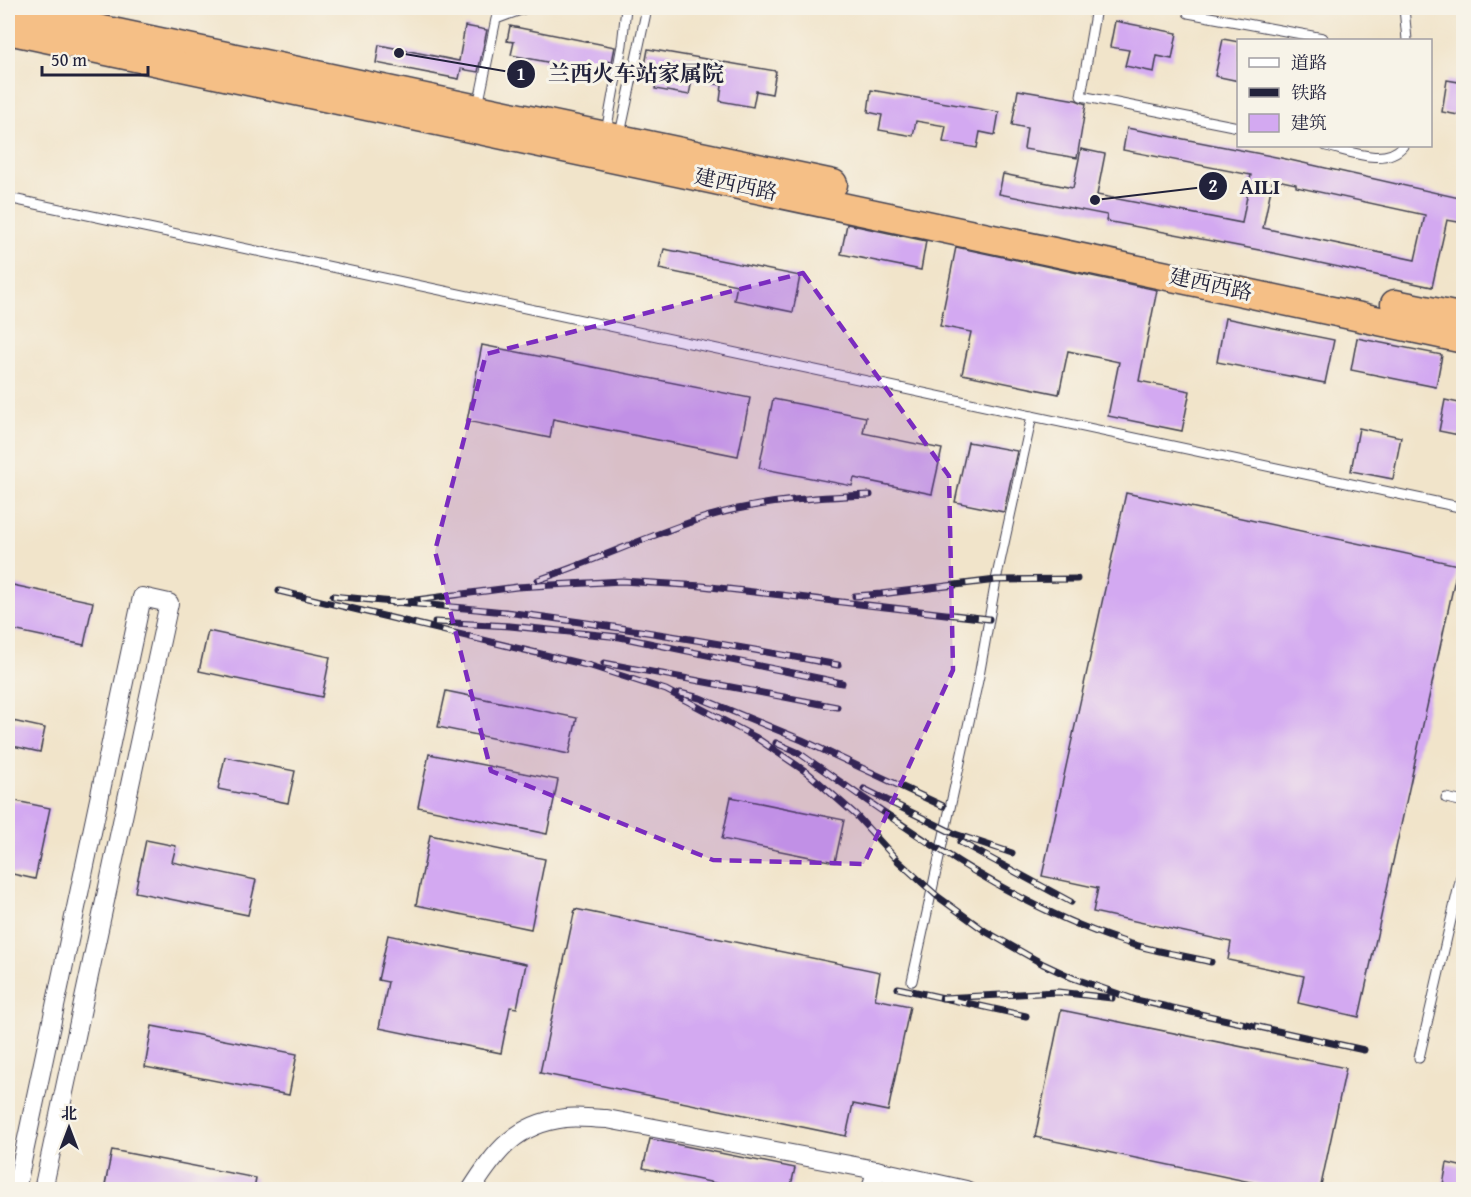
<svg xmlns="http://www.w3.org/2000/svg" width="1471" height="1197" font-family="'Gentium Book Plus','Noto Serif SC',serif">
  <style>
    .building { fill: #d3a9f1; fill-rule: evenodd }
    .lines { fill: none; stroke-linecap: round; stroke-linejoin: round }
    .service-casing { stroke: #413f50; stroke-width: 11 }
    .minor-casing { stroke: #413f50; stroke-width: 20 }
    .trunk-casing { stroke: #413f50; stroke-width: 31 }
    .service { stroke: #fff; stroke-width: 9 }
    .minor { stroke: #fff; stroke-width: 18 }
    .trunk { stroke: #f5bf86; stroke-width: 28 }
    .rail-casing { stroke: #22223b; stroke-width: 7 }
    .rail { stroke: #f7f3e8; stroke-width: 4.5; stroke-dasharray: 14; stroke-linecap: butt }
    .marked { fill: #7b2cbf; fill-opacity: 0.2; stroke: #7b2cbf; stroke-width: 4.5; stroke-dasharray: 12 8; stroke-linejoin: round }
    .labels { text-anchor: middle; dominant-baseline: central; stroke-width: 6; stroke-linejoin: round; paint-order: stroke }
    .street-label { font-size: 21px; fill: #22223b; stroke: #f7f3e8 }
    .leader { fill: none; stroke: #22223b; stroke-width: 2 }
    .callout-dot { fill: #22223b; stroke: #f7f3e8; stroke-width: 2 }
    .mark-label { font-size: 18px; text-anchor: middle; font-weight: bold; fill: #fff }
    .callout-label { font-size: 22px; text-anchor: middle; font-weight: bold; fill: #22223b; stroke: #f7f3e8; stroke-width: 6; stroke-linejoin: round; paint-order: stroke }
  </style>
  <rect width="100%" height="100%" fill="#f7f3e8"/>
  <filter id="ink" filterUnits="userSpaceOnUse"><feTurbulence type="fractalNoise" baseFrequency=".0167" numOctaves="2"/><feDisplacementMap in="SourceGraphic" scale="12" xChannelSelector="R" yChannelSelector="G"/><feConvolveMatrix kernelMatrix="1 2 1 2 8 2 1 2 1" color-interpolation-filters="sRGB"/></filter>
  <filter id="wash" filterUnits="userSpaceOnUse"><feTurbulence type="fractalNoise" baseFrequency=".008" numOctaves="4" result="noise"/><feDisplacementMap in="SourceGraphic" scale="24" xChannelSelector="R" yChannelSelector="G"/><feGaussianBlur stdDeviation="1.35" result="paint"/><feColorMatrix in="noise" values="0 0 0 0 0 0 0 0 0 0 0 0 0 0 0 0 0 1.4 0 .05"/><feComposite in="paint" operator="in"/></filter>
  <g filter="url(#wash)">
    <rect width="100%" height="100%" fill="#f1e4ca"/>
    <g id="blocks">
      <g class="building">
        <path d="M 1115,21 L 1177,33 L 1172,59 L 1157,56 L 1154,72 L 1125,66 L 1129,50 L 1110,47 Z"/>
        <path d="M 465,26 L 487,30 L 478,72 L 461,69 L 459,79 L 376,63 L 379,45 L 459,61 Z"/>
        <path d="M 510,26 L 615,47 L 612,62 L 605,61 L 603,73 L 511,55 L 514,42 L 507,41 Z"/>
        <path d="M 1223,39 L 1239,42 L 1239,81 L 1215,76 Z"/>
        <path d="M 648,49 L 776,71 L 772,94 L 756,91 L 753,107 L 720,101 L 722,85 L 692,80 L 689,95 L 655,89 L 658,74 L 644,71 Z"/>
        <path d="M 1447,80 L 1464,83 L 1464,116 L 1442,112 Z"/>
        <path d="M 871,90 L 999,112 L 995,135 L 980,132 L 977,148 L 943,142 L 946,126 L 916,121 L 913,136 L 879,130 L 882,115 L 868,112 Z"/>
        <path d="M 1018,90 L 1076,100 L 1086,104 L 1077,158 L 1024,149 L 1027,128 L 1012,125 Z"/>
        <path d="M 1127,128 L 1281,158 L 1464,199 L 1464,223 L 1447,220 L 1432,287 L 1259,250 L 1106,221 L 1107,215 L 999,194 L 1003,174 L 1073,188 L 1081,149 L 1105,154 L 1097,195 L 1242,223 L 1251,175 L 1123,150 ZM 1273,179 L 1296,184 L 1296,187 L 1425,215 L 1415,260 L 1263,228 Z"/>
        <path d="M 847,224 L 926,241 L 921,270 L 841,254 Z"/>
        <path d="M 956,247 L 1157,290 L 1139,381 L 1190,391 L 1182,431 L 1108,416 L 1119,362 L 1068,351 L 1059,394 L 962,374 L 971,332 L 940,326 Z"/>
        <path d="M 664,249 L 800,276 L 793,312 L 734,300 L 737,285 L 659,269 Z"/>
        <path d="M 1225,318 L 1334,340 L 1325,383 L 1217,362 Z"/>
        <path d="M 1357,338 L 1442,355 L 1436,387 L 1351,370 Z"/>
        <path d="M 482,345 L 750,398 L 738,456 L 553,419 L 550,438 L 467,421 Z"/>
        <path d="M 773,399 L 866,417 L 863,433 L 942,449 L 932,494 L 854,478 L 852,486 L 759,468 Z"/>
        <path d="M 1445,400 L 1464,404 L 1464,436 L 1439,431 Z"/>
        <path d="M 1359,428 L 1401,437 L 1393,479 L 1351,471 Z"/>
        <path d="M 968,442 L 1017,451 L 1004,512 L 955,502 Z"/>
        <path d="M 1126,493 L 1458,565 L 1359,1017 L 1298,1003 L 1304,976 L 1228,960 L 1231,942 L 1093,912 L 1098,888 L 1042,876 Z"/>
        <path d="M 8,584 L 93,602 L 84,645 L 8,629 Z"/>
        <path d="M 208,631 L 330,657 L 322,697 L 199,671 Z"/>
        <path d="M 446,691 L 577,718 L 569,754 L 438,727 Z"/>
        <path d="M 8,720 L 45,728 L 40,752 L 8,745 Z"/>
        <path d="M 429,754 L 558,780 L 547,834 L 418,807 Z"/>
        <path d="M 225,757 L 295,771 L 288,803 L 218,789 Z"/>
        <path d="M 731,797 L 844,820 L 835,862 L 722,839 Z"/>
        <path d="M 11,800 L 50,808 L 35,879 L 8,873 L 8,818 Z"/>
        <path d="M 430,835 L 545,859 L 531,929 L 416,905 Z"/>
        <path d="M 146,840 L 176,846 L 172,862 L 256,880 L 248,915 L 135,892 Z"/>
        <path d="M 575,909 L 880,972 L 875,999 L 910,1006 L 888,1111 L 853,1104 L 846,1136 L 540,1073 Z"/>
        <path d="M 388,935 L 526,964 L 517,1008 L 510,1007 L 501,1053 L 379,1028 L 388,982 L 378,980 Z"/>
        <path d="M 1061,1010 L 1346,1068 L 1320,1190 L 1289,1190 L 1035,1137 Z"/>
        <path d="M 152,1026 L 297,1054 L 289,1095 L 145,1067 Z"/>
        <path d="M 650,1139 L 795,1168 L 790,1190 L 748,1190 L 643,1168 Z"/>
        <path d="M 112,1150 L 256,1178 L 254,1190 L 104,1190 Z"/>
        <path d="M 1447,1163 L 1464,1167 L 1464,1190 L 1442,1190 Z"/>
      </g>
    </g>
  </g>
  <g filter="url(#ink)">
    <use href="#blocks" fill-opacity="0" stroke="#413f50" stroke-width="1.5"/>
    <g class="lines">
      <defs>
        <g id="service">
          <path d="M 1096,8 L 1081,96 L 1238,127"/>
          <path d="M 1404,8 L 1407,40"/>
          <path d="M 1188,13 L 1323,38 L 1322,40"/>
          <path d="M 478,106 L 496,19 L 526,8"/>
          <path d="M 606,132 L 622,45 L 626,8"/>
          <path d="M 620,134 L 647,8"/>
          <path d="M 1326,146 C 1349,151 1385,167 1403,146"/>
          <path d="M 8,198 L 1464,508"/>
          <path d="M 1446,798 L 1464,802"/>
          <path d="M 912,981 L 979,676 L 996,580 L 1032,416"/>
          <path d="M 1419,1058 L 1464,864"/>
        </g>
        <g id="minor">
          <path d="M 16,1190 L 142,597 L 169,603 L 43,1190"/>
          <path d="M 471,1190 C 496,1151 516,1124 565,1118 C 578,1116 593,1119 607,1119 L 876,1170 L 966,1190"/>
          <path d="M 871,1190 L 876,1170"/>
        </g>
        <g id="trunk">
          <path d="M 8,10 L 833,184"/>
          <path d="M 8,30 C 493,134 979,234 1464,339"/>
          <path d="M 1395,304 L 1464,318"/>
        </g>
      </defs>
      <use href="#service" class="service-casing"/>
      <use href="#minor" class="minor-casing"/>
      <use href="#trunk" class="trunk-casing"/>
      <use href="#service" class="service"/>
      <use href="#minor" class="minor"/>
      <use href="#trunk" class="trunk"/>
      <defs>
        <g id="rail">
          <path d="M 538,580 C 595,561 649,535 706,517 C 759,501 816,497 870,495"/>
          <path d="M 279,591 L 591,666 L 666,690 L 755,737 L 808,773 L 856,815 L 898,861 L 937,896 L 985,931 L 1043,964 L 1073,978 L 1136,1000 L 1364,1050"/>
          <path d="M 333,596 C 393,603 454,606 514,613 C 623,627 730,645 838,665"/>
          <path d="M 855,596 L 881,594 L 996,580 L 1077,579"/>
          <path d="M 393,603 L 517,587 L 622,581 L 702,586 L 989,619"/>
          <path d="M 435,622 L 510,626 L 620,637 L 842,683"/>
          <path d="M 604,663 L 837,707"/>
          <path d="M 680,693 L 700,698 L 802,740 L 943,806"/>
          <path d="M 776,743 L 799,753 C 901,824 1003,902 1122,941 C 1151,951 1182,955 1211,962"/>
          <path d="M 864,789 L 955,834 L 1012,853"/>
          <path d="M 960,842 L 1071,902"/>
          <path d="M 898,988 L 1026,1016"/>
          <path d="M 942,998 L 1058,992 L 1112,998"/>
        </g>
      </defs>
      <use href="#rail" class="rail-casing"/>
      <use href="#rail" class="rail"/>
    </g>
  </g>
  <path class="marked" d="M 803,273 L 949,476 L 953,670 L 864,864 L 713,860 L 491,771 L 435,551 L 486,354 Z"/>
  <g class="labels">
    <g class="street-label">
      <text transform="translate(736 184) rotate(12)">建西西路</text>
      <text transform="translate(1211 284) rotate(12)">建西西路</text>
    </g>
  </g>
  <path class="leader" d="M399 53L521 74M1095 200L1213 186"/>
  <g class="callout-dot">
    <circle cx="399" cy="53" r="6"/>
    <circle cx="1095" cy="200" r="6"/>
    <circle cx="521" cy="74" r="15"/>
    <circle cx="1213" cy="186" r="15"/>
  </g>
  <g class="mark-label">
    <text x="521" y="80">1</text>
    <text x="1213" y="192">2</text>
  </g>
  <g class="callout-label">
    <text x="636" y="81">兰西火车站家属院</text>
    <text x="1260" y="194">AILI</text>
  </g>
  <rect width="1471" height="1197" fill="none" stroke="#f7f3e8" stroke-width="30"/>
  <rect x="1237" y="39" width="195" height="108" fill="#f7f3e8" stroke="#a29fa3" stroke-width="1.5"/>
  <rect x="1249" y="58" width="30" height="9" fill="#ffffff" stroke="#a29fa3" stroke-width="1.5"/>
  <text x="1291" y="69" font-size="18" fill="#22223b">道路</text>
  <rect x="1249" y="88" width="30" height="9" fill="#22223b" stroke="#a29fa3" stroke-width="1.5"/>
  <text x="1291" y="99" font-size="18" fill="#22223b">铁路</text>
  <rect x="1249" y="114" width="30" height="18" fill="#d3a9f1" stroke="#a29fa3" stroke-width="1.5"/>
  <text x="1291" y="129" font-size="18" fill="#22223b">建筑</text>
  <g transform="translate(69 1128)" stroke="#f7f3e8" stroke-width="4.5" paint-order="stroke">
  <path d="M0-4.5L10 22L0 15L-10 22Z" fill="#22223b"/>
  <text y="-9" font-size="16" font-weight="bold" text-anchor="middle" fill="#22223b">北</text>
  </g>
  <path d="M42 66v9h106v-9" fill="none" stroke="#22223b" stroke-width="3"/>
  <text x="51" y="66" font-size="18" fill="#22223b" stroke="#f7f3e8" stroke-width="4.5" paint-order="stroke">50 m</text>
</svg>
